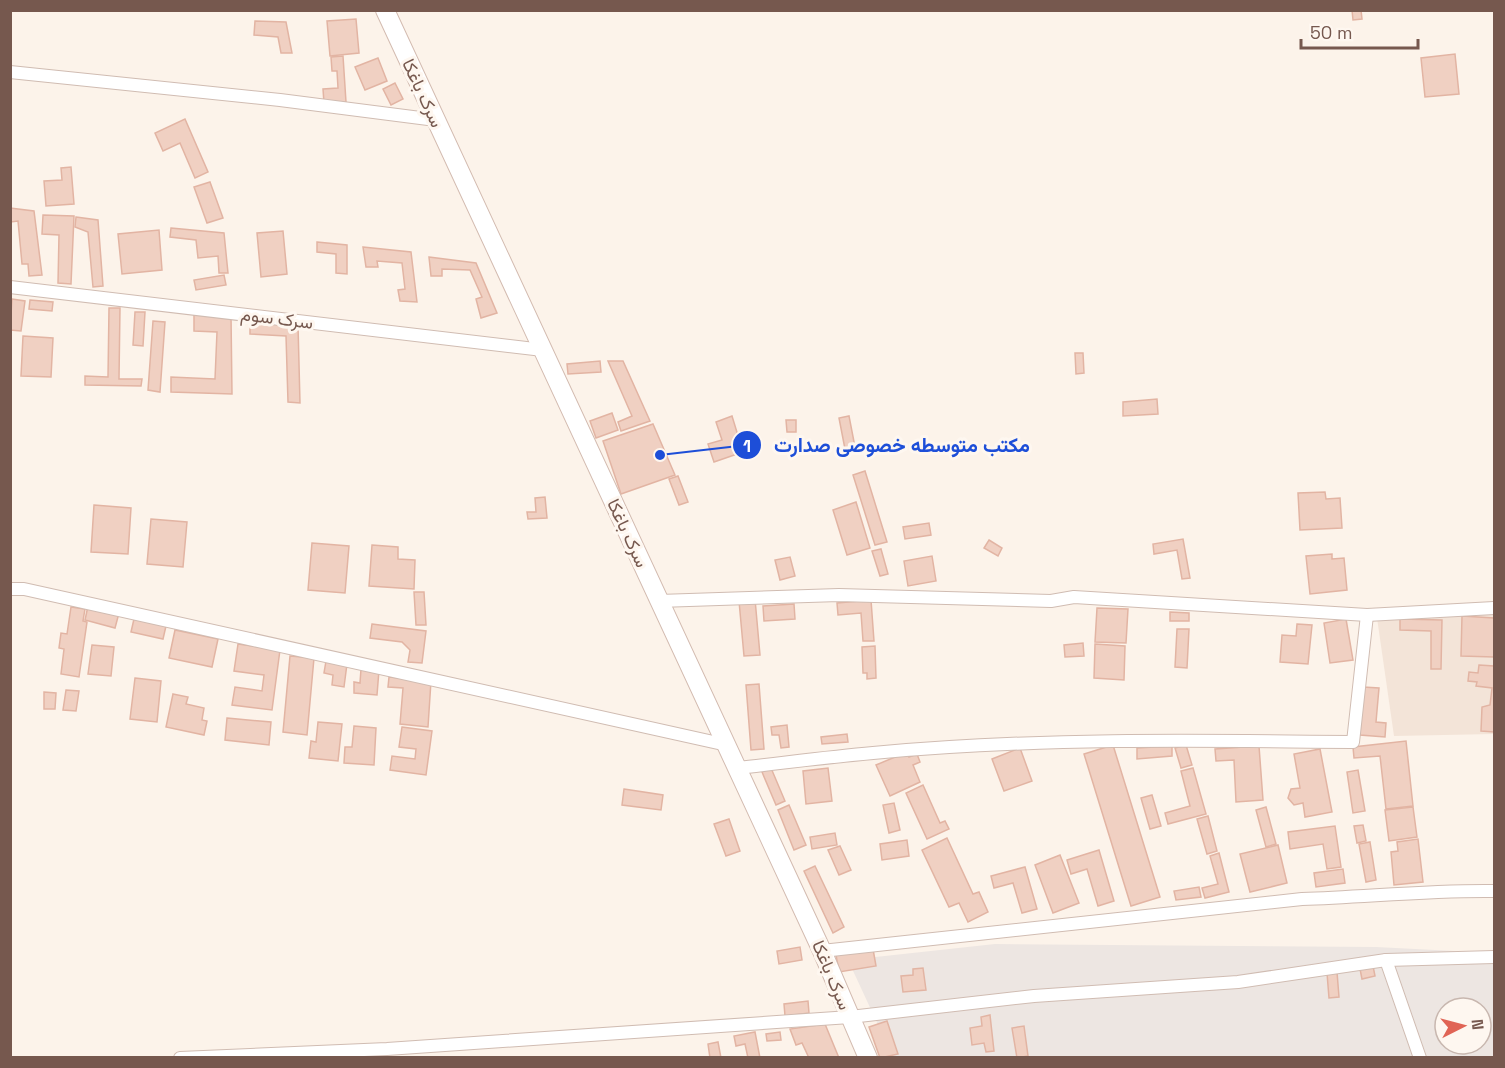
<svg xmlns="http://www.w3.org/2000/svg" width="1505" height="1068" font-family="'Space Grotesk',Vazirmatn,sans-serif">
  <style>
    .residential { fill: #f3e4d8 }
    .industrial { fill: #ede6e2; fill-rule: evenodd }
    .building { fill: #f0d0c2; stroke: #e2b4a3; stroke-width: 1.5 }
    .lines { fill: none; stroke-linecap: round; stroke-linejoin: round }
    .street-casing { stroke: #d0bcb2; stroke-width: 14 }
    .secondary-casing { stroke: #d3bbb0; stroke-width: 20 }
    .street { stroke: #fff; stroke-width: 12 }
    .secondary { stroke: #fff; stroke-width: 18 }
    .labels { text-anchor: middle; dominant-baseline: central; stroke-width: 6; stroke-linejoin: round; paint-order: stroke }
    .street-label { font-size: 18px; fill: #76584e; stroke: #fef7f0 }
    .leader { fill: none; stroke: #1d4ed8; stroke-width: 2 }
    .callout-dot { fill: #1d4ed8; stroke: #fef7f0; stroke-width: 2 }
    .mark-label { font-size: 18px; text-anchor: middle; font-weight: bold; fill: #fff }
    .callout-label { font-size: 20px; text-anchor: middle; font-weight: bold; fill: #1d4ed8; stroke: #fef7f0; stroke-width: 6; stroke-linejoin: round; paint-order: stroke }
  </style>
  <rect width="100%" height="100%" fill="#fcf3ea"/>
  <path class="residential" d="M 1494,610 L 1494,734 L 1394,736 L 1376,611 Z"/>
  <path class="industrial" d="M 995,944 L 1376,947 L 1494,953 L 1494,1057 L 893,1057 L 848,960 ZM 1445,1008 L 1481,1008 L 1481,1044 L 1445,1044 Z"/>
  <g class="building">
    <path d="M 1352,10 L 1361,10 L 1362,19 L 1353,20 Z"/>
    <path d="M 356,19 L 359,53 L 330,56 L 327,21 Z"/>
    <path d="M 255,21 L 286,22 L 292,53 L 281,53 L 278,37 L 254,35 Z"/>
    <path d="M 1455,54 L 1459,94 L 1425,97 L 1421,58 Z"/>
    <path d="M 343,56 L 346,102 L 324,103 L 323,89 L 338,88 L 337,71 L 332,71 L 331,57 Z"/>
    <path d="M 378,58 L 387,81 L 365,90 L 355,67 Z"/>
    <path d="M 395,83 L 403,99 L 391,105 L 383,89 Z"/>
    <path d="M 185,119 L 208,172 L 195,178 L 180,143 L 163,151 L 155,133 Z"/>
    <path d="M 71,167 L 74,204 L 46,206 L 44,181 L 62,180 L 61,168 Z"/>
    <path d="M 210,182 L 223,218 L 207,223 L 194,187 Z"/>
    <path d="M 10,208 L 34,211 L 42,275 L 29,276 L 28,264 L 22,264 L 18,221 L 11,222 Z"/>
    <path d="M 43,215 L 74,216 L 71,284 L 58,283 L 59,235 L 42,234 Z"/>
    <path d="M 76,217 L 98,220 L 103,286 L 93,287 L 88,232 L 75,227 Z"/>
    <path d="M 171,228 L 224,233 L 228,273 L 219,273 L 218,256 L 198,258 L 196,240 L 170,237 Z"/>
    <path d="M 159,230 L 162,270 L 122,274 L 118,234 Z"/>
    <path d="M 283,231 L 287,274 L 261,277 L 257,233 Z"/>
    <path d="M 317,242 L 347,245 L 347,274 L 336,273 L 336,254 L 317,252 Z"/>
    <path d="M 363,247 L 411,252 L 417,302 L 400,301 L 398,290 L 405,289 L 402,263 L 377,261 L 378,267 L 366,267 Z"/>
    <path d="M 429,257 L 476,263 L 497,313 L 481,318 L 476,299 L 482,297 L 470,270 L 442,269 L 442,276 L 431,276 Z"/>
    <path d="M 224,275 L 226,285 L 196,290 L 194,280 Z"/>
    <path d="M 12,299 L 25,301 L 21,331 L 10,330 Z"/>
    <path d="M 30,300 L 53,302 L 52,311 L 29,309 Z"/>
    <path d="M 109,308 L 120,308 L 119,379 L 142,379 L 141,386 L 85,385 L 85,376 L 108,377 Z"/>
    <path d="M 135,312 L 145,312 L 143,346 L 133,345 Z"/>
    <path d="M 194,313 L 231,315 L 232,394 L 171,392 L 171,377 L 215,379 L 217,332 L 194,331 Z"/>
    <path d="M 250,319 L 298,325 L 300,403 L 288,402 L 286,336 L 250,334 Z"/>
    <path d="M 153,321 L 165,322 L 160,392 L 148,390 Z"/>
    <path d="M 23,336 L 53,338 L 51,377 L 21,376 Z"/>
    <path d="M 1075,353 L 1083,353 L 1084,373 L 1076,374 Z"/>
    <path d="M 600,361 L 601,372 L 568,374 L 567,364 Z"/>
    <path d="M 608,361 L 623,361 L 650,421 L 621,431 L 618,422 L 632,416 Z"/>
    <path d="M 1157,399 L 1158,414 L 1123,416 L 1123,402 Z"/>
    <path d="M 612,413 L 618,430 L 596,438 L 590,421 Z"/>
    <path d="M 732,416 L 743,452 L 714,462 L 708,444 L 722,440 L 716,422 Z"/>
    <path d="M 849,416 L 855,447 L 845,449 L 839,418 Z"/>
    <path d="M 786,420 L 796,420 L 796,432 L 787,432 Z"/>
    <path d="M 653,424 L 675,475 L 621,494 L 603,441 Z"/>
    <path d="M 865,471 L 887,542 L 875,545 L 853,475 Z"/>
    <path d="M 678,476 L 688,502 L 679,505 L 669,479 Z"/>
    <path d="M 1325,492 L 1326,499 L 1340,498 L 1342,528 L 1300,530 L 1298,493 Z"/>
    <path d="M 545,497 L 547,518 L 528,519 L 527,512 L 536,512 L 535,498 Z"/>
    <path d="M 856,502 L 870,548 L 847,555 L 833,510 Z"/>
    <path d="M 94,505 L 131,508 L 128,554 L 91,552 Z"/>
    <path d="M 151,519 L 187,522 L 183,567 L 147,564 Z"/>
    <path d="M 929,523 L 931,535 L 905,539 L 903,527 Z"/>
    <path d="M 1183,539 L 1190,578 L 1182,579 L 1177,550 L 1154,554 L 1153,544 Z"/>
    <path d="M 989,540 L 1002,548 L 998,556 L 984,548 Z"/>
    <path d="M 312,543 L 349,546 L 345,593 L 308,590 Z"/>
    <path d="M 372,545 L 398,547 L 398,559 L 415,560 L 414,589 L 369,586 Z"/>
    <path d="M 881,549 L 888,574 L 880,576 L 872,551 Z"/>
    <path d="M 1332,554 L 1332,559 L 1344,558 L 1347,590 L 1310,594 L 1306,556 Z"/>
    <path d="M 932,556 L 936,581 L 908,586 L 904,561 Z"/>
    <path d="M 790,557 L 795,576 L 780,580 L 775,560 Z"/>
    <path d="M 414,592 L 424,592 L 426,625 L 416,625 Z"/>
    <path d="M 755,599 L 760,655 L 744,656 L 739,601 Z"/>
    <path d="M 871,600 L 874,641 L 863,641 L 861,613 L 838,615 L 837,603 Z"/>
    <path d="M 794,604 L 795,619 L 764,621 L 763,606 Z"/>
    <path d="M 88,606 L 119,613 L 115,628 L 85,620 Z"/>
    <path d="M 71,607 L 85,609 L 83,621 L 87,622 L 79,677 L 61,674 L 64,649 L 59,648 L 61,633 L 67,634 Z"/>
    <path d="M 1097,608 L 1128,609 L 1126,643 L 1095,642 Z"/>
    <path d="M 1170,612 L 1189,613 L 1189,621 L 1170,621 Z"/>
    <path d="M 1462,616 L 1494,618 L 1494,657 L 1461,656 Z"/>
    <path d="M 134,619 L 166,626 L 163,639 L 131,632 Z"/>
    <path d="M 1346,619 L 1353,660 L 1330,663 L 1324,623 Z"/>
    <path d="M 1400,619 L 1442,620 L 1441,669 L 1431,669 L 1431,631 L 1400,630 Z"/>
    <path d="M 372,624 L 426,631 L 422,663 L 408,662 L 410,650 L 402,642 L 370,638 Z"/>
    <path d="M 1297,624 L 1312,625 L 1308,664 L 1280,662 L 1282,635 L 1296,636 Z"/>
    <path d="M 1177,629 L 1189,629 L 1187,668 L 1175,667 Z"/>
    <path d="M 175,630 L 218,639 L 212,667 L 169,658 Z"/>
    <path d="M 1083,643 L 1084,656 L 1065,657 L 1064,645 Z"/>
    <path d="M 238,644 L 280,650 L 272,710 L 232,705 L 235,687 L 262,691 L 264,675 L 234,671 Z"/>
    <path d="M 1095,644 L 1125,646 L 1124,680 L 1094,678 Z"/>
    <path d="M 92,645 L 114,647 L 111,676 L 88,674 Z"/>
    <path d="M 875,646 L 876,678 L 867,679 L 867,673 L 863,673 L 862,647 Z"/>
    <path d="M 290,656 L 314,658 L 307,735 L 283,732 Z"/>
    <path d="M 326,661 L 347,664 L 344,687 L 332,685 L 333,675 L 324,673 Z"/>
    <path d="M 1479,665 L 1494,666 L 1494,732 L 1481,731 L 1482,707 L 1490,705 L 1492,688 L 1476,686 L 1477,682 L 1468,681 L 1469,672 L 1478,673 Z"/>
    <path d="M 361,669 L 379,670 L 377,695 L 354,693 L 354,682 L 360,683 Z"/>
    <path d="M 389,677 L 431,681 L 428,727 L 400,724 L 403,688 L 388,687 Z"/>
    <path d="M 135,678 L 161,681 L 157,722 L 130,719 Z"/>
    <path d="M 759,684 L 764,749 L 751,750 L 746,685 Z"/>
    <path d="M 1363,687 L 1379,688 L 1376,722 L 1386,723 L 1385,737 L 1360,735 Z"/>
    <path d="M 66,690 L 79,691 L 76,711 L 63,710 Z"/>
    <path d="M 44,692 L 56,693 L 55,709 L 44,709 Z"/>
    <path d="M 173,694 L 188,697 L 186,704 L 204,708 L 202,720 L 207,721 L 204,735 L 166,727 Z"/>
    <path d="M 227,718 L 271,722 L 269,745 L 225,740 Z"/>
    <path d="M 318,722 L 342,724 L 338,761 L 309,758 L 311,741 L 316,742 Z"/>
    <path d="M 787,725 L 789,747 L 781,748 L 779,735 L 772,735 L 771,727 Z"/>
    <path d="M 354,726 L 376,728 L 374,765 L 344,763 L 345,747 L 352,747 Z"/>
    <path d="M 402,727 L 432,731 L 426,775 L 390,770 L 392,756 L 415,759 L 416,749 L 399,747 Z"/>
    <path d="M 847,734 L 848,742 L 822,744 L 821,737 Z"/>
    <path d="M 1406,741 L 1413,806 L 1386,809 L 1380,756 L 1354,758 L 1353,747 Z"/>
    <path d="M 1113,745 L 1160,897 L 1131,906 L 1084,754 Z"/>
    <path d="M 1186,745 L 1192,765 L 1181,768 L 1175,748 Z"/>
    <path d="M 1172,746 L 1172,756 L 1137,759 L 1137,748 Z"/>
    <path d="M 1259,746 L 1263,800 L 1236,802 L 1234,760 L 1216,761 L 1215,749 Z"/>
    <path d="M 1020,748 L 1032,781 L 1004,791 L 992,759 Z"/>
    <path d="M 1320,749 L 1332,812 L 1305,817 L 1303,803 L 1294,805 L 1288,798 L 1291,789 L 1300,788 L 1294,754 Z"/>
    <path d="M 907,752 L 909,757 L 917,754 L 920,762 L 913,765 L 920,782 L 890,796 L 876,765 Z"/>
    <path d="M 771,768 L 785,801 L 776,805 L 762,772 Z"/>
    <path d="M 828,768 L 832,801 L 806,804 L 803,771 Z"/>
    <path d="M 1193,768 L 1206,814 L 1168,824 L 1165,813 L 1190,806 L 1181,771 Z"/>
    <path d="M 1358,770 L 1365,811 L 1353,813 L 1347,772 Z"/>
    <path d="M 923,785 L 940,823 L 945,821 L 949,829 L 927,839 L 906,793 Z"/>
    <path d="M 624,789 L 663,795 L 661,810 L 622,805 Z"/>
    <path d="M 1152,795 L 1161,826 L 1150,829 L 1141,798 Z"/>
    <path d="M 894,803 L 900,830 L 889,833 L 883,805 Z"/>
    <path d="M 789,805 L 806,845 L 794,850 L 778,810 Z"/>
    <path d="M 1266,807 L 1276,844 L 1266,847 L 1256,810 Z"/>
    <path d="M 1413,807 L 1417,837 L 1389,841 L 1385,810 Z"/>
    <path d="M 1208,816 L 1217,851 L 1207,854 L 1197,819 Z"/>
    <path d="M 729,819 L 740,851 L 726,856 L 714,824 Z"/>
    <path d="M 1363,825 L 1366,841 L 1357,843 L 1354,826 Z"/>
    <path d="M 1335,826 L 1341,867 L 1327,869 L 1323,844 L 1290,849 L 1288,832 Z"/>
    <path d="M 835,833 L 837,845 L 812,849 L 810,837 Z"/>
    <path d="M 947,838 L 973,894 L 979,892 L 988,912 L 968,922 L 959,903 L 949,907 L 922,850 Z"/>
    <path d="M 1418,839 L 1423,882 L 1394,885 L 1391,852 L 1398,851 L 1397,842 Z"/>
    <path d="M 907,840 L 909,856 L 882,860 L 880,844 Z"/>
    <path d="M 1370,842 L 1376,880 L 1366,882 L 1359,844 Z"/>
    <path d="M 1278,845 L 1287,883 L 1250,892 L 1240,854 Z"/>
    <path d="M 840,846 L 851,870 L 839,875 L 828,850 Z"/>
    <path d="M 1099,850 L 1114,901 L 1098,906 L 1087,869 L 1071,874 L 1067,860 Z"/>
    <path d="M 1219,853 L 1229,892 L 1205,898 L 1202,888 L 1218,884 L 1210,856 Z"/>
    <path d="M 1060,855 L 1079,903 L 1053,913 L 1035,865 Z"/>
    <path d="M 815,866 L 844,927 L 833,933 L 804,871 Z"/>
    <path d="M 1025,867 L 1037,909 L 1022,913 L 1013,883 L 994,888 L 991,876 Z"/>
    <path d="M 1343,869 L 1345,883 L 1316,887 L 1314,873 Z"/>
    <path d="M 1199,887 L 1201,897 L 1176,900 L 1174,891 Z"/>
    <path d="M 800,947 L 802,960 L 779,964 L 777,951 Z"/>
    <path d="M 873,949 L 876,966 L 839,972 L 836,955 Z"/>
    <path d="M 1373,966 L 1375,976 L 1362,979 L 1360,969 Z"/>
    <path d="M 923,968 L 926,990 L 903,992 L 901,976 L 913,975 L 913,969 Z"/>
    <path d="M 1337,972 L 1339,997 L 1329,998 L 1327,973 Z"/>
    <path d="M 808,1001 L 809,1013 L 785,1016 L 784,1004 Z"/>
    <path d="M 990,1015 L 994,1051 L 986,1052 L 984,1043 L 972,1045 L 970,1028 L 982,1026 L 981,1017 Z"/>
    <path d="M 887,1021 L 898,1054 L 880,1058 L 869,1027 Z"/>
    <path d="M 825,1024 L 839,1058 L 809,1058 L 802,1043 L 796,1045 L 790,1029 Z"/>
    <path d="M 1024,1026 L 1028,1056 L 1017,1058 L 1012,1028 Z"/>
    <path d="M 755,1032 L 760,1058 L 748,1058 L 745,1044 L 736,1046 L 734,1036 Z"/>
    <path d="M 780,1032 L 781,1040 L 767,1041 L 766,1034 Z"/>
    <path d="M 718,1042 L 721,1058 L 710,1058 L 708,1044 Z"/>
  </g>
  <g class="lines">
    <defs>
      <g id="street">
        <path d="M 10,72 L 280,100 L 436,120"/>
        <path d="M 10,287 L 543,350"/>
        <path d="M 10,589 L 24,589 L 727,745"/>
        <path d="M 659,601 L 839,595 L 1051,601 L 1074,597 L 1367,615 L 1494,608"/>
        <path d="M 737,768 C 783,763 828,757 873,753 C 1032,738 1193,740 1353,742 L 1367,615"/>
        <path d="M 822,951 L 1302,899 C 1366,897 1430,890 1494,891"/>
        <path d="M 1386,960 L 1420,1058"/>
        <path d="M 180,1058 L 387,1049 L 850,1017 L 1034,996 L 1238,982 L 1386,960 L 1494,957"/>
      </g>
      <path id="secondary" d="M 385,10 L 822,951 L 868,1058"/>
    </defs>
    <use href="#street" class="street-casing"/>
    <use href="#secondary" class="secondary-casing"/>
    <use href="#street" class="street"/>
    <use href="#secondary" class="secondary"/>
  </g>
  <g class="labels">
    <g class="street-label">
      <text transform="translate(423 93) rotate(65)">سرک باغکا</text>
      <text transform="translate(277 318) rotate(7)">سرک سوم</text>
      <text transform="translate(628 533) rotate(65)">سرک باغکا</text>
      <text transform="translate(832 975) rotate(67)">سرک باغکا</text>
    </g>
  </g>
  <path class="leader" d="M660 455L747 445"/>
  <g class="callout-dot">
    <circle cx="660" cy="455" r="6"/>
    <circle cx="747" cy="445" r="15"/>
  </g>
  <g class="mark-label">
    <text x="747" y="452">1</text>
  </g>
  <g class="callout-label">
    <text x="902" y="452">مکتب متوسطه خصوصی صدارت</text>
  </g>
  <rect width="1505" height="1068" fill="none" stroke="#76584e" stroke-width="24"/>
  <g transform="translate(1463 1026) rotate(84)"><circle r="28" fill="#fef7f0" stroke="#c8b7af" stroke-width="1.5"/>
  <path d="M0-4.5L10 22L0 15L-10 22Z" fill="#e06455"/>
  <text y="-9" font-size="16" font-weight="bold" text-anchor="middle" fill="#76584e">N</text>
  </g>
  <path d="M1301 39v9h117v-9" fill="none" stroke="#76584e" stroke-width="3"/>
  <text x="1310" y="39" font-size="18" fill="#76584e" stroke="#fef7f0" stroke-width="4.5" paint-order="stroke">50 m</text>
</svg>
